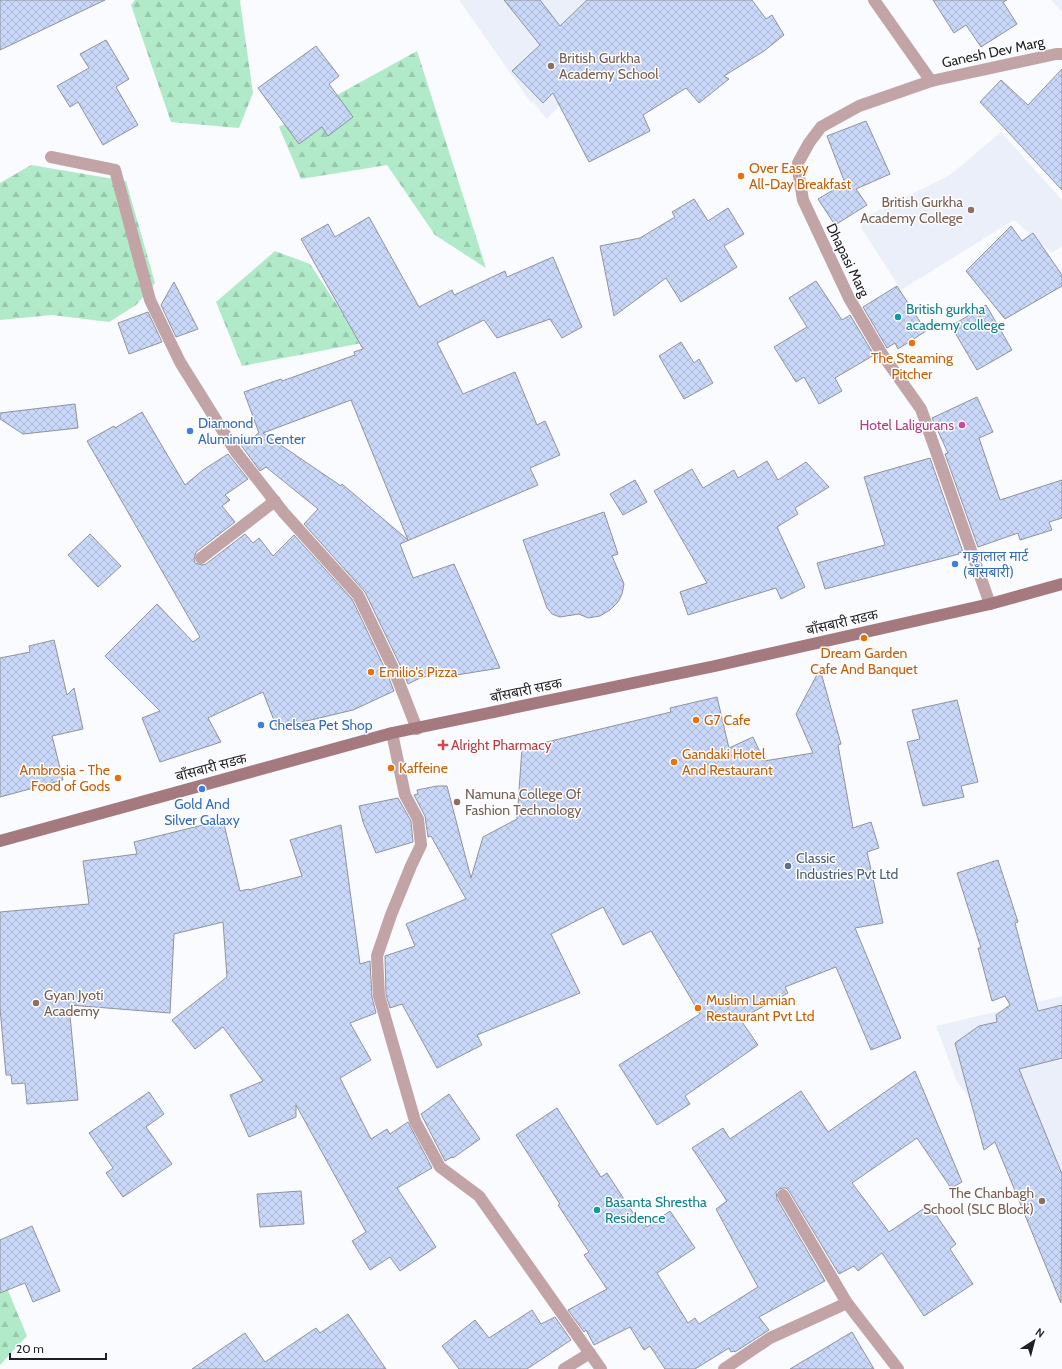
<svg xmlns="http://www.w3.org/2000/svg" width="1062" height="1369" font-family="Cabin,'Noto Sans Devanagari',sans-serif">
  <style>
    .built { fill: #eaeff9 }
    .forest { fill: url(#forest-firs) }
    .building { fill: url(#building-cross-hatch); stroke: #90939c; fill-rule: evenodd }
    .lines { fill: none; stroke-linecap: round; stroke-linejoin: round }
    .service { stroke: #c2a4a7; stroke-width: 12 }
    .minor { stroke: #c2a4a7; stroke-width: 12 }
    .secondary { stroke: #a57a7f; stroke-width: 12 }
    .education-dot { fill: #8d6e63; stroke: #fff; stroke-width: 1.5 }
    .food-dot { fill: #e8710a; stroke: #fff; stroke-width: 1.5 }
    .culture-dot { fill: #0f9aa8; stroke: #fff; stroke-width: 1.5 }
    .hotel-dot { fill: #d1479c; stroke: #fff; stroke-width: 1.5 }
    .shop-dot { fill: #3f7fe0; stroke: #fff; stroke-width: 1.5 }
    .health-dot { fill: #e0444e; stroke: #fff; stroke-width: 1.5 }
    .service-dot { fill: #5c6f8a; stroke: #fff; stroke-width: 1.5 }
    .labels { text-anchor: middle; dominant-baseline: central; stroke-width: 3; stroke-linejoin: round; paint-order: stroke }
    .street-label { font-size: 14px; fill: #1f2024; stroke: #fff }
    .education-label { font-size: 14px; fill: #785e54; stroke: #fff; text-anchor: start }
    .food-label { font-size: 14px; fill: #c56008; stroke: #fff; text-anchor: start }
    .culture-label { font-size: 14px; fill: #0d838f; stroke: #fff; text-anchor: start }
    .shop-label { font-size: 14px; fill: #366cbe; stroke: #fff; text-anchor: start }
    .hotel-label { font-size: 14px; fill: #b23c85; stroke: #fff; text-anchor: end }
    .health-label { font-size: 14px; fill: #be3a42; stroke: #fff; text-anchor: start }
    .service-label { font-size: 14px; fill: #4e5e75; stroke: #fff; text-anchor: start }
  </style>
  <defs>
    <pattern id="forest-firs" width="22" height="20" patternUnits="userSpaceOnUse"><rect width="22" height="20" fill="#b0eac8"/><path d="M5 1l3.5 6h-7zM16 11l3.5 6h-7z" fill="#97c8ac"/></pattern>
    <pattern id="building-cross-hatch" width="8" height="8" patternUnits="userSpaceOnUse"><rect width="8" height="8" fill="#c9d8f8"/><path d="M0 0l8 8M0 8l8-8" fill="none" stroke="#acb9d4"/></pattern>
  </defs>
  <rect width="100%" height="100%" fill="#fafbff"/>
  <g class="built">
    <path d="M 459,0 L 638,0 L 630,32 L 547,119 L 532,101 L 532,104 Z"/>
    <path d="M 1051,0 L 1062,0 L 1062,12 Z"/>
    <path d="M 1001,132 L 1062,200 L 1062,246 L 1052,253 L 1014,220 L 901,290 L 862,229 L 859,220 L 950,175 Z"/>
    <path d="M 1062,996 L 1062,1285 L 1059,1286 L 985,1118 L 957,1082 L 936,1026 Z"/>
  </g>
  <g class="forest">
    <path d="M 135,0 L 241,0 L 240,1 L 253,93 L 239,128 L 171,122 L 131,5 Z"/>
    <path d="M 417,51 L 486,268 L 435,235 L 387,165 L 301,179 L 279,127 Z"/>
    <path d="M 31,165 L 126,181 L 155,283 L 136,305 L 109,322 L 52,315 L 0,320 L 0,183 Z"/>
    <path d="M 275,251 L 310,264 L 362,343 L 242,366 L 216,302 Z"/>
    <path d="M 0,1271 L 27,1336 L 0,1365 Z"/>
  </g>
  <g class="building">
    <path d="M 0,0 L 105,0 L 0,50 Z"/>
    <path d="M 504,0 L 540,0 L 560,26 L 587,0 L 752,0 L 766,19 L 772,15 L 784,35 L 764,51 L 724,76 L 729,79 L 699,103 L 686,88 L 643,115 L 650,131 L 589,162 L 553,93 L 543,103 L 512,71 L 540,45 Z"/>
    <path d="M 933,0 L 1007,0 L 1003,2 L 1017,24 L 981,47 L 966,25 L 954,33 Z"/>
    <path d="M 106,40 L 129,79 L 116,87 L 138,125 L 103,145 L 78,102 L 70,107 L 57,86 L 89,68 L 80,54 Z"/>
    <path d="M 316,46 L 339,76 L 329,84 L 353,117 L 328,136 L 322,127 L 299,144 L 258,88 Z"/>
    <path d="M 1062,69 L 1062,190 L 980,102 L 1001,80 L 1028,105 Z"/>
    <path d="M 866,121 L 890,174 L 856,189 L 867,205 L 835,225 L 818,199 L 845,183 L 827,136 Z"/>
    <path d="M 694,199 L 708,221 L 728,208 L 744,234 L 724,246 L 737,267 L 681,302 L 666,278 L 614,316 L 600,246 L 640,238 L 675,217 L 672,212 Z"/>
    <path d="M 369,217 L 419,307 L 452,290 L 454,295 L 505,271 L 507,277 L 553,257 L 582,327 L 562,338 L 550,319 L 497,338 L 484,320 L 437,343 L 463,394 L 515,372 L 537,425 L 545,421 L 560,455 L 530,468 L 538,485 L 400,544 L 413,578 L 454,564 L 500,668 L 450,676 L 448,669 L 418,679 L 408,684 L 401,667 L 365,592 L 304,524 L 318,509 L 266,467 L 260,471 L 241,445 L 259,433 L 244,392 L 281,379 L 282,381 L 355,355 L 354,352 L 363,349 L 301,239 L 328,224 L 335,237 ZM 351,400 L 408,540 L 342,484 L 341,486 L 263,433 Z"/>
    <path d="M 1011,226 L 1022,241 L 1033,233 L 1062,275 L 1062,286 L 1005,319 L 966,271 Z"/>
    <path d="M 816,281 L 842,320 L 850,315 L 874,355 L 835,378 L 842,391 L 819,404 L 804,377 L 796,382 L 774,347 L 807,327 L 789,298 Z"/>
    <path d="M 174,282 L 198,329 L 176,337 L 161,305 Z"/>
    <path d="M 897,286 L 926,331 L 898,349 L 895,343 L 887,348 L 863,307 Z"/>
    <path d="M 986,305 L 1012,350 L 977,370 L 951,326 Z"/>
    <path d="M 148,312 L 162,342 L 129,354 L 118,323 Z"/>
    <path d="M 681,342 L 694,363 L 699,359 L 713,383 L 684,399 L 659,356 Z"/>
    <path d="M 977,397 L 993,432 L 979,438 L 1000,500 L 1062,480 L 1062,518 L 1049,522 L 1052,530 L 1020,540 L 1018,533 L 978,547 L 945,454 L 948,453 L 932,418 Z"/>
    <path d="M 75,404 L 78,428 L 23,434 L 0,419 L 0,413 Z"/>
    <path d="M 142,412 L 185,485 L 203,470 L 228,454 L 248,479 L 225,495 L 230,500 L 222,506 L 235,522 L 196,552 L 194,559 L 195,563 L 202,565 L 206,564 L 245,534 L 253,543 L 259,538 L 273,556 L 294,535 L 352,599 L 387,673 L 394,691 L 353,710 L 277,728 L 263,692 L 208,718 L 221,742 L 160,762 L 142,718 L 160,711 L 105,656 L 157,604 L 193,642 L 200,637 L 87,441 L 114,426 L 115,428 Z"/>
    <path d="M 930,458 L 963,552 L 958,553 L 959,554 L 825,589 L 817,563 L 885,545 L 864,477 Z"/>
    <path d="M 767,461 L 778,480 L 806,462 L 829,487 L 795,508 L 798,514 L 777,527 L 805,587 L 781,599 L 776,588 L 688,615 L 680,592 L 707,583 L 654,491 L 692,469 L 703,488 L 734,470 L 738,478 Z"/>
    <path d="M 635,480 L 647,502 L 623,515 L 610,494 Z"/>
    <path d="M 604,512 L 618,554 L 612,556 L 624,584 L 622,594 L 618,602 L 610,610 L 600,616 L 588,618 L 579,614 L 560,617 L 552,614 L 547,608 L 523,540 Z"/>
    <path d="M 90,534 L 121,566 L 98,587 L 68,555 Z"/>
    <path d="M 54,640 L 67,695 L 74,688 L 83,729 L 52,736 L 63,780 L 0,797 L 0,658 L 30,652 L 29,646 Z"/>
    <path d="M 820,669 L 841,744 L 838,745 L 853,828 L 871,822 L 879,848 L 867,852 L 883,923 L 855,928 L 901,1038 L 871,1050 L 836,967 L 785,987 L 788,993 L 740,1019 L 758,1045 L 685,1096 L 690,1104 L 657,1125 L 619,1065 L 700,1014 L 651,931 L 623,945 L 603,907 L 551,934 L 580,993 L 477,1035 L 482,1045 L 437,1068 L 402,1004 L 390,1008 L 386,995 L 385,956 L 415,946 L 406,924 L 466,899 L 431,836 L 428,837 L 425,816 L 414,795 L 418,794 L 417,790 L 437,786 L 447,786 L 471,878 L 483,837 L 517,819 L 522,748 L 671,712 L 670,708 L 717,697 L 729,748 L 753,737 L 764,761 L 813,753 L 796,714 Z"/>
    <path d="M 957,700 L 978,782 L 961,786 L 964,797 L 923,806 L 907,742 L 920,739 L 912,710 Z"/>
    <path d="M 398,798 L 411,821 L 413,842 L 376,853 L 363,822 L 359,806 Z"/>
    <path d="M 223,820 L 240,891 L 249,889 L 249,890 L 302,876 L 290,840 L 341,825 L 360,964 L 370,961 L 372,997 L 376,1013 L 350,1023 L 371,1060 L 340,1078 L 371,1139 L 387,1129 L 390,1134 L 408,1122 L 432,1168 L 397,1188 L 436,1247 L 400,1271 L 390,1257 L 370,1270 L 352,1241 L 366,1232 L 296,1105 L 296,1117 L 249,1137 L 230,1095 L 263,1081 L 223,1027 L 195,1049 L 172,1020 L 227,977 L 223,922 L 174,934 L 170,1013 L 69,1005 L 78,1100 L 27,1104 L 25,1083 L 12,1084 L 11,1075 L 6,1075 L 0,1008 L 0,912 L 89,904 L 83,861 L 137,854 L 134,842 Z"/>
    <path d="M 998,860 L 1018,922 L 1015,923 L 1038,1011 L 1062,1005 L 1062,1058 L 1019,1069 L 1062,1174 L 1061,1303 L 995,1142 L 984,1150 L 955,1043 L 979,1026 L 997,1022 L 996,1015 L 1010,1005 L 1005,996 L 992,1001 L 978,948 L 981,948 L 957,873 Z"/>
    <path d="M 915,1071 L 962,1182 L 951,1188 L 917,1138 L 852,1183 L 889,1232 L 929,1205 L 956,1244 L 950,1249 L 973,1284 L 924,1316 L 882,1253 L 858,1271 L 854,1266 L 839,1274 L 789,1191 L 786,1188 L 783,1188 L 779,1189 L 776,1192 L 777,1199 L 825,1281 L 759,1317 L 769,1330 L 735,1352 L 734,1351 L 731,1352 L 729,1348 L 695,1369 L 665,1369 L 650,1346 L 644,1350 L 630,1327 L 594,1345 L 586,1330 L 584,1332 L 568,1310 L 607,1289 L 584,1255 L 589,1252 L 558,1205 L 560,1204 L 516,1135 L 557,1108 L 601,1177 L 607,1173 L 637,1219 L 640,1217 L 647,1227 L 670,1211 L 695,1248 L 657,1273 L 688,1323 L 695,1318 L 699,1324 L 758,1287 L 716,1209 L 727,1201 L 692,1148 L 723,1128 L 730,1139 L 801,1091 L 828,1132 Z"/>
    <path d="M 149,1092 L 164,1114 L 146,1127 L 172,1164 L 123,1197 L 106,1173 L 113,1168 L 89,1133 Z"/>
    <path d="M 449,1094 L 480,1139 L 453,1158 L 452,1157 L 445,1161 L 421,1114 Z"/>
    <path d="M 301,1191 L 304,1224 L 260,1227 L 257,1194 Z"/>
    <path d="M 32,1226 L 60,1291 L 33,1302 L 25,1283 L 0,1293 L 0,1240 Z"/>
    <path d="M 532,1310 L 541,1324 L 555,1317 L 571,1340 L 527,1369 L 459,1369 L 442,1346 L 475,1320 L 489,1338 Z"/>
    <path d="M 348,1314 L 386,1369 L 192,1369 L 245,1333 L 265,1362 L 316,1328 L 320,1333 Z"/>
    <path d="M 852,1332 L 874,1369 L 790,1369 Z"/>
  </g>
  <g class="lines">
    <path class="service" d="M 564,1369 L 590,1353"/>
    <g class="minor">
      <path d="M 874,0 L 931,81 L 859,106 L 821,127 L 809,143 L 798,163 L 799,176 L 803,200 L 849,298 L 882,354 L 921,409 L 990,604"/>
      <path d="M 931,81 L 1056,54 L 1062,54"/>
      <path d="M 51,157 L 115,170 L 150,300 L 180,362 L 236,452 L 284,513 L 358,595 L 394,670 L 417,729"/>
      <path d="M 201,558 L 275,501"/>
      <path d="M 392,733 L 405,795 L 418,819 L 421,845 L 411,866 L 391,915 L 377,956 L 379,996 L 415,1121 L 440,1167 L 479,1196 L 601,1369"/>
      <path d="M 783,1195 L 847,1303 L 898,1369"/>
      <path d="M 724,1369 L 770,1338 L 847,1303"/>
    </g>
    <path class="secondary" d="M 0,841 L 392,733 L 715,666 L 990,604 L 1062,584"/>
  </g>
  <g class="education-dot">
    <circle cx="551" cy="66" r="4"/>
    <circle cx="971" cy="210" r="4"/>
    <circle cx="457" cy="802" r="4"/>
    <circle cx="36" cy="1003" r="4"/>
    <circle cx="1042" cy="1201" r="4"/>
  </g>
  <g class="food-dot">
    <circle cx="741" cy="176" r="4"/>
    <circle cx="912" cy="343" r="4"/>
    <circle cx="864" cy="638" r="4"/>
    <circle cx="371" cy="672" r="4"/>
    <circle cx="696" cy="720" r="4"/>
    <circle cx="674" cy="762" r="4"/>
    <circle cx="391" cy="768" r="4"/>
    <circle cx="118" cy="778" r="4"/>
    <circle cx="698" cy="1008" r="4"/>
  </g>
  <g class="culture-dot">
    <circle cx="898" cy="317" r="4"/>
    <circle cx="597" cy="1210" r="4"/>
  </g>
  <circle class="hotel-dot" cx="962" cy="425" r="4"/>
  <g class="shop-dot">
    <circle cx="190" cy="431" r="4"/>
    <circle cx="955" cy="564" r="4"/>
    <circle cx="261" cy="725" r="4"/>
    <circle cx="202" cy="789" r="4"/>
  </g>
  <path class="health-dot" d="M441 739h4v4h4v4h-4v4h-4v-4h-4v-4h4z"/>
  <circle class="service-dot" cx="788" cy="866" r="4"/>
  <g class="labels">
    <g class="street-label">
      <text transform="translate(993 52) rotate(-12)">Ganesh Dev Marg</text>
      <text transform="translate(848 260) rotate(64)">Dhapasi Marg</text>
      <text transform="translate(842 622) rotate(-13)">बाँसबारी सडक</text>
      <text transform="translate(526 690) rotate(-12)">बाँसबारी सडक</text>
      <text transform="translate(211 767) rotate(-15)">बाँसबारी सडक</text>
    </g>
    <g class="education-label">
      <text x="559" y="58">British Gurkha<tspan x="559" dy="16">Academy School</tspan></text>
      <text x="963" y="202" text-anchor="end">British Gurkha<tspan x="963" dy="16">Academy College</tspan></text>
      <text x="465" y="794">Namuna College Of<tspan x="465" dy="16">Fashion Technology</tspan></text>
      <text x="44" y="995">Gyan Jyoti<tspan x="44" dy="16">Academy</tspan></text>
      <text x="1034" y="1193" text-anchor="end">The Chanbagh<tspan x="1034" dy="16">School (SLC Block)</tspan></text>
    </g>
    <g class="food-label">
      <text x="749" y="168">Over Easy<tspan x="749" dy="16">All-Day Breakfast</tspan></text>
      <text x="912" y="358" text-anchor="middle">The Steaming<tspan x="912" dy="16">Pitcher</tspan></text>
      <text x="864" y="653" text-anchor="middle">Dream Garden<tspan x="864" dy="16">Cafe And Banquet</tspan></text>
      <text x="379" y="672">Emilio's Pizza</text>
      <text x="704" y="720">G7 Cafe</text>
      <text x="682" y="754">Gandaki Hotel<tspan x="682" dy="16">And Restaurant</tspan></text>
      <text x="399" y="768">Kaffeine</text>
      <text x="110" y="770" text-anchor="end">Ambrosia - The<tspan x="110" dy="16">Food of Gods</tspan></text>
      <text x="706" y="1000">Muslim Lamian<tspan x="706" dy="16">Restaurant Pvt Ltd</tspan></text>
    </g>
    <g class="culture-label">
      <text x="906" y="309">British gurkha<tspan x="906" dy="16">academy college</tspan></text>
      <text x="605" y="1202">Basanta Shrestha<tspan x="605" dy="16">Residence</tspan></text>
    </g>
    <g class="shop-label">
      <text x="198" y="423">Diamond<tspan x="198" dy="16">Aluminium Center</tspan></text>
      <text x="963" y="556">गङ्गालाल मार्ट<tspan x="963" dy="16">(बाँसबारी)</tspan></text>
      <text x="269" y="725">Chelsea Pet Shop</text>
      <text x="202" y="804" text-anchor="middle">Gold And<tspan x="202" dy="16">Silver Galaxy</tspan></text>
    </g>
    <g class="hotel-label">
      <text x="954" y="425">Hotel Laligurans</text>
    </g>
    <g class="health-label">
      <text x="451" y="745">Alright Pharmacy</text>
    </g>
    <g class="service-label">
      <text x="796" y="858">Classic<tspan x="796" dy="16">Industries Pvt Ltd</tspan></text>
    </g>
  </g>
  <g transform="translate(1034 1341) rotate(36)" stroke="#ffffff" stroke-width="3" paint-order="stroke">
  <path d="M0-3L7 15L0 10L-7 15Z" fill="#1f2024"/>
  <text y="-6" font-size="11" font-weight="bold" text-anchor="middle" fill="#1f2024">N</text>
  </g>
  <path d="M10 1353v6h96v-6" fill="none" stroke="#1f2024" stroke-width="2"/>
  <text x="16" y="1353" font-size="12" fill="#1f2024" stroke="#ffffff" stroke-width="3" paint-order="stroke">20 m</text>
</svg>
